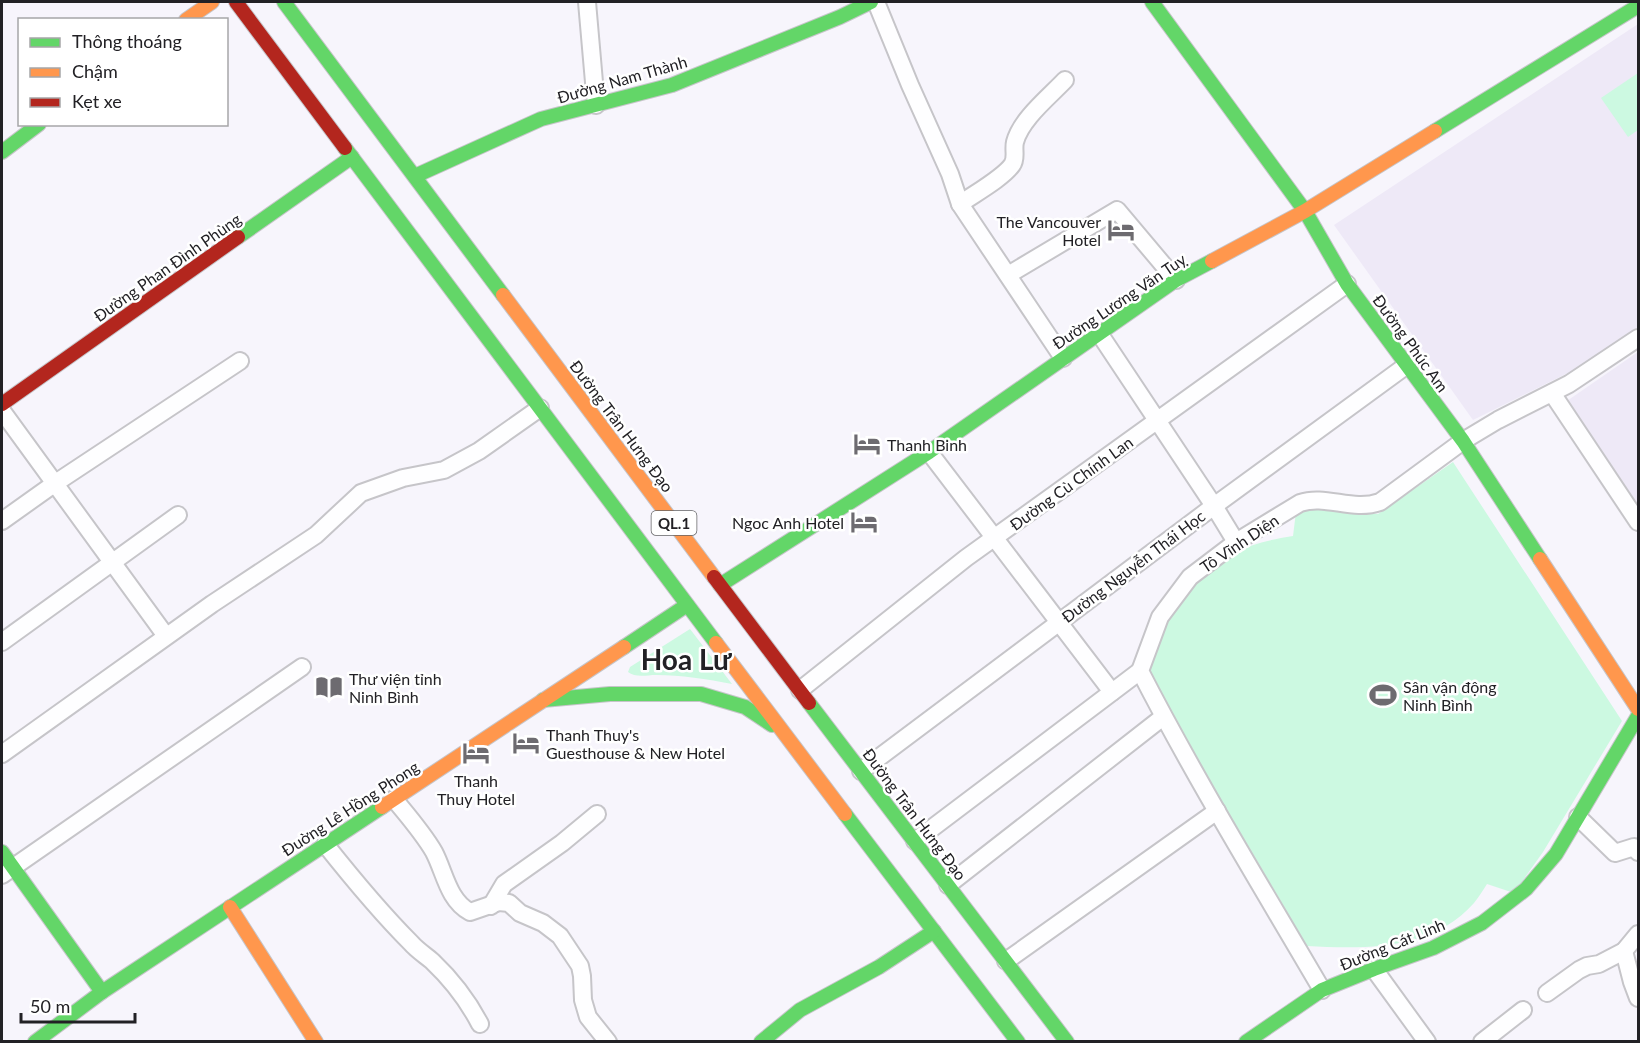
<svg xmlns="http://www.w3.org/2000/svg" width="1640" height="1043" font-family="Lato,sans-serif">
  <style>
    .built { fill: #eee9f7 }
    .green { fill: #ccf9e1 }
    .lines { fill: none; stroke-linecap: round; stroke-linejoin: round }
    .street-casing { stroke: #c6c5c9; stroke-width: 20 }
    .fast-casing { stroke: #c6c5c9; stroke-width: 16 }
    .slow-casing { stroke: #c6c5c9; stroke-width: 16 }
    .jam-casing { stroke: #c6c5c9; stroke-width: 16 }
    .street { stroke: #fefeff; stroke-width: 16 }
    .fast { stroke: #63d668; stroke-width: 14 }
    .slow { stroke: #ff974d; stroke-width: 14 }
    .jam { stroke: #b3261e; stroke-width: 14 }
    .labels { text-anchor: middle; dominant-baseline: central; stroke-width: 5; stroke-linejoin: round; paint-order: stroke }
    .shield { fill: #fff; stroke: #646466; stroke-width: 1.5 }
    .shield-label { font-size: 15px; font-weight: bold; fill: #222125 }
    .street-label { font-size: 16px; fill: #222125; stroke: #fff }
    .poi-label { font-size: 16px; fill: #222125; stroke: #fff; text-anchor: start }
    .town-label { font-size: 28px; font-weight: bold; fill: #222125; stroke: #fff }
  </style>
  <rect width="100%" height="100%" fill="#f7f5fc"/>
  <g class="built">
    <path d="M 1638,24 L 1638,328 L 1594,360 L 1473,420 L 1334,225 Z"/>
    <path d="M 1638,352 L 1638,511 L 1564,403 Z"/>
  </g>
  <g class="green">
    <path d="M 1638,73 L 1638,130 L 1628,137 L 1601,98 Z"/>
    <path d="M 1453,462 L 1622,721 L 1543,852 L 1514,893 L 1487,884 C 1483,890 1479,897 1474,903 C 1432,951 1365,949 1307,946 L 1144,669 C 1152,653 1158,635 1167,619 C 1175,604 1186,591 1199,580 C 1231,550 1250,543 1293,536 L 1296,512 L 1314,505 L 1378,514 Z"/>
    <path d="M 690,629 L 732,684 C 707,679 681,675 656,675 C 647,675 635,678 628,672 L 630,667 Z"/>
  </g>
  <g class="lines">
    <defs>
      <g id="street">
        <path d="M 587,2 L 596,105"/>
        <path d="M 876,2 L 910,85 L 950,174 L 960,204 L 1063,358"/>
        <path d="M 960,204 C 974,194 1003,178 1012,165 C 1017,158 1013,150 1015,142 C 1021,119 1049,97 1065,80"/>
        <path d="M 1008,275 L 1117,210 L 1176,280"/>
        <path d="M 1099,333 L 1214,506 L 1236,542"/>
        <path d="M 1552,393 L 1638,522"/>
        <path d="M 2,411 L 166,636"/>
        <path d="M 929,452 L 1112,692"/>
        <path d="M 2,521 L 54,484 L 240,361"/>
        <path d="M 2,642 L 178,515"/>
        <path d="M 800,690 L 966,558 L 1347,284"/>
        <path d="M 2,754 L 212,604 L 316,535 L 361,493 L 403,478 L 444,470 L 479,451 L 540,408"/>
        <path d="M 861,771 L 1214,506 L 1407,365"/>
        <path d="M 394,799 C 408,816 423,833 434,852 C 445,873 448,900 470,912 L 499,902 L 509,903 L 520,913 L 543,923 L 560,936 L 580,966 L 582,976 L 583,1000 L 588,1017 L 608,1042"/>
        <path d="M 1578,817 L 1615,853 L 1634,847 L 1638,852"/>
        <path d="M 915,841 L 1140,671"/>
        <path d="M 325,844 C 352,878 380,912 411,943 C 417,950 425,955 432,961 C 451,979 468,1001 480,1024"/>
        <path d="M 2,875 L 302,667"/>
        <path d="M 948,885 L 1163,717"/>
        <path d="M 491,906 L 504,884 L 562,843 L 597,814"/>
        <path d="M 1624,951 L 1632,982 L 1638,998"/>
        <path d="M 1006,961 L 1217,811"/>
        <path d="M 1374,969 L 1427,1042"/>
        <path d="M 1322,990 C 1260,884 1196,780 1140,671 L 1160,617 L 1190,577 L 1236,542 L 1300,503 C 1326,494 1352,512 1380,502 L 1463,441 L 1498,420 L 1569,384 L 1638,338"/>
        <path d="M 1547,993 L 1579,970 L 1587,966 L 1599,964 L 1624,951 L 1638,934"/>
        <path d="M 1482,1042 L 1523,1010"/>
      </g>
      <g id="fast">
        <path d="M 284,2 L 503,295"/>
        <path d="M 1152,2 L 1305,211 L 1347,284 L 1463,441 L 1540,559"/>
        <path d="M 1435,131 L 1638,6"/>
        <path d="M 345,148 L 716,643"/>
        <path d="M 2,152 L 39,124"/>
        <path d="M 415,176 L 541,119 L 672,85 L 840,17 L 871,2"/>
        <path d="M 238,237 L 352,157"/>
        <path d="M 720,585 L 929,452 L 1176,280 L 1212,261"/>
        <path d="M 624,647 L 687,605"/>
        <path d="M 543,700 L 610,694 L 701,694 L 745,707 L 772,725"/>
        <path d="M 809,703 L 1067,1042"/>
        <path d="M 845,814 L 1018,1042"/>
        <path d="M 2,852 L 102,992"/>
        <path d="M 35,1042 L 102,992 L 382,807"/>
        <path d="M 761,1042 L 800,1010 L 879,967 L 934,931"/>
        <path d="M 1246,1042 L 1322,990 L 1374,969 L 1433,948 L 1482,923 L 1526,889 L 1556,854 L 1638,716"/>
      </g>
      <g id="slow">
        <path d="M 186,20 L 212,2"/>
        <path d="M 1212,261 L 1305,211 L 1435,131"/>
        <path d="M 503,295 L 714,577"/>
        <path d="M 1540,559 L 1638,709"/>
        <path d="M 716,643 L 845,814"/>
        <path d="M 382,807 L 624,647"/>
        <path d="M 230,907 L 316,1042"/>
      </g>
      <g id="jam">
        <path d="M 236,2 L 345,148"/>
        <path d="M 2,404 L 238,237"/>
        <path d="M 714,577 L 809,703"/>
      </g>
    </defs>
    <use href="#street" class="street-casing"/>
    <use href="#fast" class="fast-casing"/>
    <use href="#slow" class="slow-casing"/>
    <use href="#jam" class="jam-casing"/>
    <use href="#street" class="street"/>
    <use href="#fast" class="fast"/>
    <use href="#slow" class="slow"/>
    <use href="#jam" class="jam"/>
  </g>
  <defs>
    <symbol id="hotel-bare" viewBox="-9 -9 18 18"><path d="M-6-4.5h1.5V1H6V5H4.5V3h-9V5H-6ZM-4 0a1.8 1.8 0 1 1 3.6 0ZM.5 0V-2.5h3Q6-2.5 6 0Z" fill="#6d6b70" stroke="#fff" stroke-width="2.5" paint-order="stroke"/></symbol>
    <symbol id="library-bare" viewBox="-9 -9 18 18"><path d="M-6-4Q-3-5.5-.7-3.5V5Q-3 3-6 4ZM6-4Q3-5.5 .7-3.5V5Q3 3 6 4Z" fill="#6d6b70" stroke="#fff" stroke-width="2.5" paint-order="stroke"/></symbol>
    <symbol id="stadium-bare" viewBox="-9 -9 18 18"><path d="M0-5a6.5 5 0 1 0 0 10a6.5 5 0 1 0 0-10ZM-3.5-1.8h7v3.6h-7Z" fill="#6d6b70" stroke="#fff" stroke-width="2.5" paint-order="stroke"/></symbol>
  </defs>
  <g fill-rule="evenodd">
    <use href="#hotel-bare" x="1102" y="211" width="38" height="38"/>
    <use href="#hotel-bare" x="848" y="425" width="38" height="38"/>
    <use href="#hotel-bare" x="845" y="503" width="38" height="38"/>
    <use href="#library-bare" x="310" y="668" width="38" height="38"/>
    <use href="#stadium-bare" x="1364" y="676" width="38" height="38"/>
    <use href="#hotel-bare" x="507" y="724" width="38" height="38"/>
    <use href="#hotel-bare" x="457" y="734" width="38" height="38"/>
  </g>
  <g class="labels">
    <rect class="shield" x="651.5" y="511" width="45" height="24" rx="4.5"/>
    <g class="shield-label">
      <text x="674" y="523">QL.1</text>
    </g>
    <g class="street-label">
      <text transform="translate(622 79) rotate(-16)">Đường Nam Thành</text>
      <text transform="translate(167 267) rotate(-35)">Đường Phan Đình Phùng</text>
      <text transform="translate(1119 301) rotate(-34)">Đường Lương Văn Tuỵ</text>
      <text transform="translate(1411 343) rotate(54)">Đường Phúc Am</text>
      <text transform="translate(622 426) rotate(53)">Đường Trân Hưng Đạo</text>
      <text transform="translate(1071 483) rotate(-36)">Đường Cù Chính Lan</text>
      <text transform="translate(1239 543) rotate(-34)">Tô Vĩnh Diện</text>
      <text transform="translate(1133 566) rotate(-37)">Đường Nguyễn Thái Học</text>
      <text transform="translate(350 808) rotate(-33)">Đuờng Lê Hồng Phong</text>
      <text transform="translate(915 814) rotate(53)">Đường Trân Hưng Đạo</text>
      <text transform="translate(1392 944) rotate(-22)">Đường Cát Linh</text>
    </g>
    <g class="poi-label">
      <text x="1101" y="221" text-anchor="end">The Vancouver<tspan x="1101" dy="18">Hotel</tspan></text>
      <text x="887" y="444">Thanh Binh</text>
      <text x="844" y="522" text-anchor="end">Ngoc Anh Hotel</text>
      <text x="349" y="678">Thư viện tỉnh<tspan x="349" dy="18">Ninh Bình</tspan></text>
      <text x="1403" y="686">Sân vận động<tspan x="1403" dy="18">Ninh Bình</tspan></text>
      <text x="546" y="734">Thanh Thuy's<tspan x="546" dy="18">Guesthouse &amp; New Hotel</tspan></text>
      <text x="476" y="780" text-anchor="middle">Thanh<tspan x="476" dy="18">Thuy Hotel</tspan></text>
    </g>
    <g class="town-label">
      <text x="686" y="659">Hoa Lư</text>
    </g>
  </g>
  <rect width="1640" height="1043" fill="none" stroke="#222125" stroke-width="6"/>
  <rect x="18" y="18" width="210" height="108" fill="#ffffff" stroke="#a7a6a8" stroke-width="1.5"/>
  <rect x="30" y="38" width="30" height="9" fill="#63d668" stroke="#a7a6a8" stroke-width="1.5"/>
  <text x="72" y="48" font-size="18" fill="#222125">Thông thoáng</text>
  <rect x="30" y="68" width="30" height="9" fill="#ff974d" stroke="#a7a6a8" stroke-width="1.5"/>
  <text x="72" y="78" font-size="18" fill="#222125">Chậm</text>
  <rect x="30" y="98" width="30" height="9" fill="#b3261e" stroke="#a7a6a8" stroke-width="1.5"/>
  <text x="72" y="108" font-size="18" fill="#222125">Kẹt xe</text>
  <path d="M21 1013v9h114v-9" fill="none" stroke="#222125" stroke-width="3"/>
  <text x="30" y="1013" font-size="18" fill="#222125" stroke="#ffffff" stroke-width="4.5" paint-order="stroke">50 m</text>
</svg>
